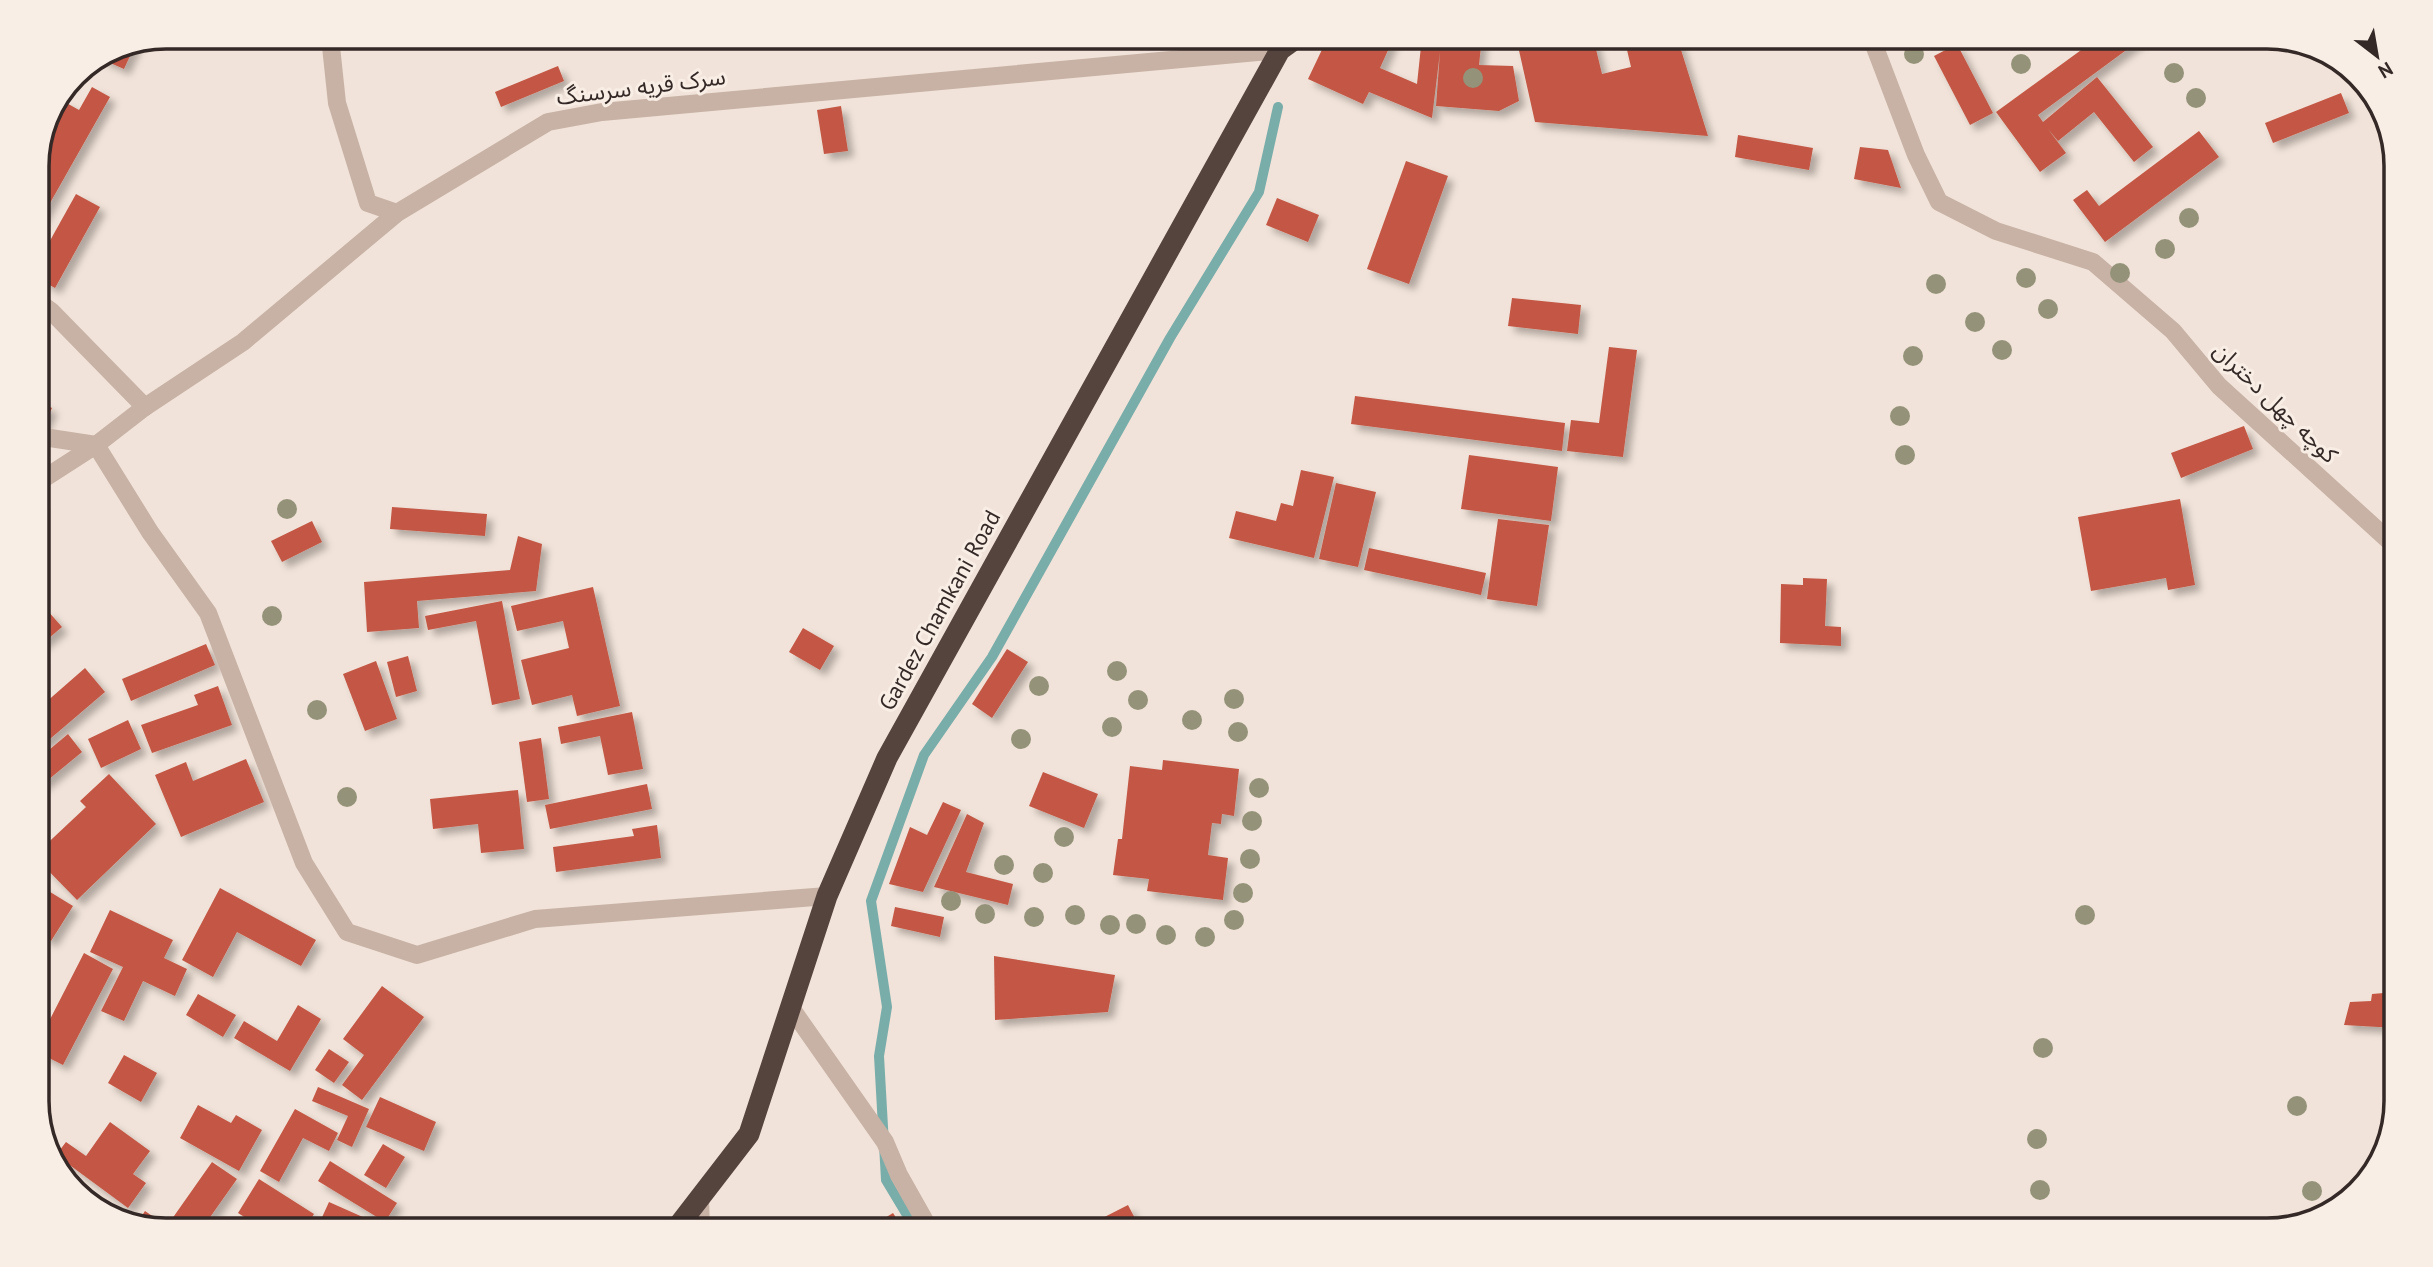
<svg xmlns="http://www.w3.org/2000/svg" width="2433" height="1267" font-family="'PT Sans','Noto Sans Arabic',sans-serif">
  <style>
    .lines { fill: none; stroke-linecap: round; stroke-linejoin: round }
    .stream { stroke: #79adaa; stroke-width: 10 }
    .building { fill: #c35744; filter: url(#shadow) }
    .minor { stroke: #c8b2a5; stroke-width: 18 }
    .highway { stroke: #55433e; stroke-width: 21 }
    .tree { fill: #949379 }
    .labels { text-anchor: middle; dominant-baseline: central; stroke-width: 6; stroke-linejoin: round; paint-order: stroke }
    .street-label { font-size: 23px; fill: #342926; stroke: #f9eee5 }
    .rim { fill: none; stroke: #342926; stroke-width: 3.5 }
  </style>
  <defs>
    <filter id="shadow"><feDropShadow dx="6" dy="6" stdDeviation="3.5" flood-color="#0004"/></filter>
  </defs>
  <rect width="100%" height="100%" fill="#f1e3d9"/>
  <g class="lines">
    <path class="stream" d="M 916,1230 L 886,1180 L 879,1056 L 887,1007 L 871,901 L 924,755 L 992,657 L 1170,338 L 1259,192 L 1278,107"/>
  </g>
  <g class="building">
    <path d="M 1328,37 L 1394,37 L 1380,68 L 1417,84 L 1422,37 L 1482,37 L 1479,65 L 1513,66 L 1519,101 L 1499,111 L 1436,106 L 1440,52 L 1432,118 L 1369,92 L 1363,104 L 1308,79 Z"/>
    <path d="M 1516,37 L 1593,37 L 1602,74 L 1631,67 L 1624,37 L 1677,37 L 1708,136 L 1535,122 Z"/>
    <path d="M 2099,37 L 2144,37 L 2038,115 L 2043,122 L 2097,77 L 2153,147 L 2134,162 L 2094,112 L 2058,141 L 2048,129 L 2066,153 L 2040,172 L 1996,112 Z"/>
    <path d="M 136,43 L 124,69 L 99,58 L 117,46 Z"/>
    <path d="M 1957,44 L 1993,113 L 1970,125 L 1934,56 Z"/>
    <path d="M 558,66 L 564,81 L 501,107 L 495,92 Z"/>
    <path d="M 92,87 L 110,97 L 37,226 L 37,158 L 63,101 L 79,110 Z"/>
    <path d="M 2341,93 L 2349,113 L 2273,143 L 2265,123 Z"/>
    <path d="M 841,106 L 848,151 L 824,154 L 817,110 Z"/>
    <path d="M 2199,131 L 2219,157 L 2105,242 L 2073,200 L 2087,190 L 2099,206 Z"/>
    <path d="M 1738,135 L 1813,148 L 1809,170 L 1735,157 Z"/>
    <path d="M 1860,147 L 1888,150 L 1901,188 L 1854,179 Z"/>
    <path d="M 1406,161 L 1448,176 L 1409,284 L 1367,269 Z"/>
    <path d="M 76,194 L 100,207 L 55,288 L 37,278 L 37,264 Z"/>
    <path d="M 1277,198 L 1319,215 L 1308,242 L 1266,225 Z"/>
    <path d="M 1512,298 L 1581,305 L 1578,334 L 1508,326 Z"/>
    <path d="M 1609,347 L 1637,350 L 1623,457 L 1567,451 L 1571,420 L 1599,423 Z"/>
    <path d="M 1355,396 L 1565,423 L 1562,451 L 1351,424 Z"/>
    <path d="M 37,401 L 52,408 L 41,431 L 37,429 Z"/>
    <path d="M 2244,426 L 2253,449 L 2181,478 L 2171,453 Z"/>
    <path d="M 1469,455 L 1558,467 L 1551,521 L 1461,509 Z"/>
    <path d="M 1301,470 L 1334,477 L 1314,558 L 1229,538 L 1236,511 L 1276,521 L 1281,503 L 1293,506 Z"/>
    <path d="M 1336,483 L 1376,492 L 1358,567 L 1319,559 Z"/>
    <path d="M 2180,499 L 2195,585 L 2168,590 L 2166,578 L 2091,591 L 2078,517 Z"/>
    <path d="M 392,507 L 487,514 L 485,536 L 390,529 Z"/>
    <path d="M 1498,519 L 1549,525 L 1537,606 L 1487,599 Z"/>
    <path d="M 312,521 L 322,542 L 282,562 L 271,541 Z"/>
    <path d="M 518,536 L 542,544 L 536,591 L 417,601 L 419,628 L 367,632 L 364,582 L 510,570 Z"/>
    <path d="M 1369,548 L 1486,573 L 1481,595 L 1364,570 Z"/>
    <path d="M 1803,578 L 1827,579 L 1825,626 L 1841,627 L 1841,646 L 1780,643 L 1781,584 L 1803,585 Z"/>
    <path d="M 593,587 L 620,706 L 577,716 L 572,695 L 532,705 L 521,660 L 569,648 L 563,621 L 517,631 L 511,606 Z"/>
    <path d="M 502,601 L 520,699 L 492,705 L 476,621 L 428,630 L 425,616 Z"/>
    <path d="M 47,610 L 62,627 L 37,648 L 37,619 Z"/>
    <path d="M 803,628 L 834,646 L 820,670 L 789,652 Z"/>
    <path d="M 206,644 L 215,665 L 131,701 L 122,679 Z"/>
    <path d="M 1007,649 L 1028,662 L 992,718 L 972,704 Z"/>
    <path d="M 408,656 L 417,691 L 396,697 L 387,662 Z"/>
    <path d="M 376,661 L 397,719 L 365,731 L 343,674 Z"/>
    <path d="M 85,668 L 105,692 L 37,750 L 37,710 Z"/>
    <path d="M 218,686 L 232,725 L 152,753 L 141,725 L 198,705 L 194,695 Z"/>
    <path d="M 632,712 L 643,769 L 608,775 L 600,736 L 561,744 L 558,727 Z"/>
    <path d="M 128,720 L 141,749 L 101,768 L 88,739 Z"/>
    <path d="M 68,734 L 82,752 L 37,789 L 37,760 Z"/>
    <path d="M 541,738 L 549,799 L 527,802 L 519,742 Z"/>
    <path d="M 246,759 L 264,802 L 181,837 L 155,775 L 186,762 L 193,781 Z"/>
    <path d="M 1163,760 L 1239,769 L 1234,816 L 1222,814 L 1221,824 L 1212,823 L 1208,855 L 1228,858 L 1223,900 L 1147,891 L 1149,879 L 1113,875 L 1118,839 L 1122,839 L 1130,766 L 1162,770 Z"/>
    <path d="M 1043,772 L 1098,794 L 1084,828 L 1029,806 Z"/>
    <path d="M 109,774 L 156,824 L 77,900 L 37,859 L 37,853 L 86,807 L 80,801 Z"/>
    <path d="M 647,784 L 652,809 L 550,829 L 545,805 Z"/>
    <path d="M 518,790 L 524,849 L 481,853 L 478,824 L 433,829 L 430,799 Z"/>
    <path d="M 943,802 L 961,810 L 923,892 L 889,884 L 910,827 L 927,835 Z"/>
    <path d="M 967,814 L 984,823 L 966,872 L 1013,884 L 1008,905 L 934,887 Z"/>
    <path d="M 657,825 L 661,858 L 556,872 L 553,847 L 634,836 L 632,829 Z"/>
    <path d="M 37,884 L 73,906 L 51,941 L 37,933 Z"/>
    <path d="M 220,888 L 316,940 L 301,966 L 237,932 L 213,977 L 182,960 Z"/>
    <path d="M 895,907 L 944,917 L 940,937 L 891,926 Z"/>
    <path d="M 110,910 L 173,940 L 164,958 L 187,969 L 175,996 L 143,981 L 124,1021 L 101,1011 L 123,967 L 90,952 Z"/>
    <path d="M 84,953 L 113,969 L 63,1065 L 37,1052 L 37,1027 L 44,1031 Z"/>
    <path d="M 994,956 L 1115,975 L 1108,1012 L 995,1020 Z"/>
    <path d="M 382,986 L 424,1017 L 362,1100 L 342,1085 L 364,1055 L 343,1039 Z"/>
    <path d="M 2396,992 L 2396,1028 L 2344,1025 L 2350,1002 L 2371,1001 L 2372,994 Z"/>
    <path d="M 198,994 L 236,1015 L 223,1037 L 186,1015 Z"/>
    <path d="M 298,1005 L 321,1019 L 290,1071 L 234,1038 L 244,1021 L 277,1041 Z"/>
    <path d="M 329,1049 L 349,1062 L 334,1083 L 315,1070 Z"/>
    <path d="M 124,1055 L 157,1073 L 141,1102 L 108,1083 Z"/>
    <path d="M 318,1087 L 369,1109 L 352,1147 L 337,1140 L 348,1116 L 312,1101 Z"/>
    <path d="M 380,1097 L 436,1122 L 424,1151 L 366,1127 Z"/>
    <path d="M 198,1105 L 231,1123 L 236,1115 L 262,1130 L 239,1171 L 180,1138 Z"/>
    <path d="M 295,1109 L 338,1133 L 329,1151 L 303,1138 L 279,1182 L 260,1171 Z"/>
    <path d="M 110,1122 L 150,1151 L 133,1174 L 146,1183 L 128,1208 L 56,1155 L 66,1142 L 86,1156 Z"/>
    <path d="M 383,1144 L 405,1157 L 386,1188 L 364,1175 Z"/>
    <path d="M 330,1161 L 397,1203 L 385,1222 L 318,1181 Z"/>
    <path d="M 212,1162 L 237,1179 L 201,1230 L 166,1230 L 137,1223 L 145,1211 L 167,1226 Z"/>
    <path d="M 259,1179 L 314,1214 L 304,1230 L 265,1230 L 238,1213 Z"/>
    <path d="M 329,1202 L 383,1226 L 381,1230 L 327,1230 L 318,1226 Z"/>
    <path d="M 1128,1205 L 1141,1230 L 1079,1230 Z"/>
    <path d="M 893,1213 L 904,1230 L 878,1230 L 875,1224 Z"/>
  </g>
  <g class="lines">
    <g class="minor">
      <path d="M 330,37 L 337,103 L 368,203 L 397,213"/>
      <path d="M 1871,37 L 1916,155 L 1939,202 L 1996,231 L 2093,262 L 2173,331 L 2219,386 L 2396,547"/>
      <path d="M 37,301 L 51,311 L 145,407"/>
      <path d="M 37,436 L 96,445 L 150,532 L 208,613 L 304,863 L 347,932 L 417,955 L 535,919 L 827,896"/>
      <path d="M 37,483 L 96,445 L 145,407 L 243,342 L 397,213 L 548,122 L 602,112 L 1280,50"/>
      <path d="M 791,1008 L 885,1142 L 899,1175 L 930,1230"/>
      <path d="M 700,1197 L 701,1230"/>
    </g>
    <path class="highway" d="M 675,1230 L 749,1134 L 827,896 L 887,758 L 1280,50 L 1298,37"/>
  </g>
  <g class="tree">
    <circle cx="1914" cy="54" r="10"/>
    <circle cx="2021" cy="64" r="10"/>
    <circle cx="2174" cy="73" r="10"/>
    <circle cx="1473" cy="78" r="10"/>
    <circle cx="2196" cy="98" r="10"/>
    <circle cx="2189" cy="218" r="10"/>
    <circle cx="2165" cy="249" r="10"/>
    <circle cx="2120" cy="273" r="10"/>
    <circle cx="2026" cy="278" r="10"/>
    <circle cx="1936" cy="284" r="10"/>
    <circle cx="2048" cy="309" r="10"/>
    <circle cx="1975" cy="322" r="10"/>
    <circle cx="2002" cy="350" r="10"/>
    <circle cx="1913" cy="356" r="10"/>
    <circle cx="1900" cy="416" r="10"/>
    <circle cx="1905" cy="455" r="10"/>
    <circle cx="287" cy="509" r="10"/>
    <circle cx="272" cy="616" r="10"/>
    <circle cx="1117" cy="671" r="10"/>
    <circle cx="1039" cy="686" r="10"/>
    <circle cx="1234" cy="699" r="10"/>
    <circle cx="1138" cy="700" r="10"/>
    <circle cx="317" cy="710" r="10"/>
    <circle cx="1192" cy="720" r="10"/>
    <circle cx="1112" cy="727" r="10"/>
    <circle cx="1238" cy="732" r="10"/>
    <circle cx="1021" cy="739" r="10"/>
    <circle cx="1259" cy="788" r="10"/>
    <circle cx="347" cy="797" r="10"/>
    <circle cx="1252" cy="821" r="10"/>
    <circle cx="1064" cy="837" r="10"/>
    <circle cx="1250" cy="859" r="10"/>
    <circle cx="1004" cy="865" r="10"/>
    <circle cx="1043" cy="873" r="10"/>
    <circle cx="1243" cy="893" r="10"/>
    <circle cx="951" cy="901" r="10"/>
    <circle cx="985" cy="914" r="10"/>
    <circle cx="1075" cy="915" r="10"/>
    <circle cx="2085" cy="915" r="10"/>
    <circle cx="1034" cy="917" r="10"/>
    <circle cx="1234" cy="920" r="10"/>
    <circle cx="1136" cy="924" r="10"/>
    <circle cx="1110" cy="925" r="10"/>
    <circle cx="1166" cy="935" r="10"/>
    <circle cx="1205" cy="937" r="10"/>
    <circle cx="2043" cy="1048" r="10"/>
    <circle cx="2297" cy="1106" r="10"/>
    <circle cx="2037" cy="1139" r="10"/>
    <circle cx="2040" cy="1190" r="10"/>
    <circle cx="2312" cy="1191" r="10"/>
  </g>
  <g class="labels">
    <g class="street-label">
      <text transform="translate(641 86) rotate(-7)">سرک قریه سرسنگ</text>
      <text transform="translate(2276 402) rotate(44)">کوچه چهل دختران</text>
      <text transform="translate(939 610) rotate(-61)">Gardez Chamkani Road</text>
    </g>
  </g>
  <path d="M0 0H2433V1267H0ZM166 49H2267A117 117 0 0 1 2384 166V1101A117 117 0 0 1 2267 1218H166A117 117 0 0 1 49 1101V166A117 117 0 0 1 166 49Z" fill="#f9eee5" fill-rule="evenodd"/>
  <path class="rim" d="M166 49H2267A117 117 0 0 1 2384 166V1101A117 117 0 0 1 2267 1218H166A117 117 0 0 1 49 1101V166A117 117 0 0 1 166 49Z"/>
  <g transform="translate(2377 56) rotate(149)" stroke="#f9eee5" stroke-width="5" paint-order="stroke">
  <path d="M0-5L12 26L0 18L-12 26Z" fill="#342926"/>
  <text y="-10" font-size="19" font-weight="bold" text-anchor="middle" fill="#342926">N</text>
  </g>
</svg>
